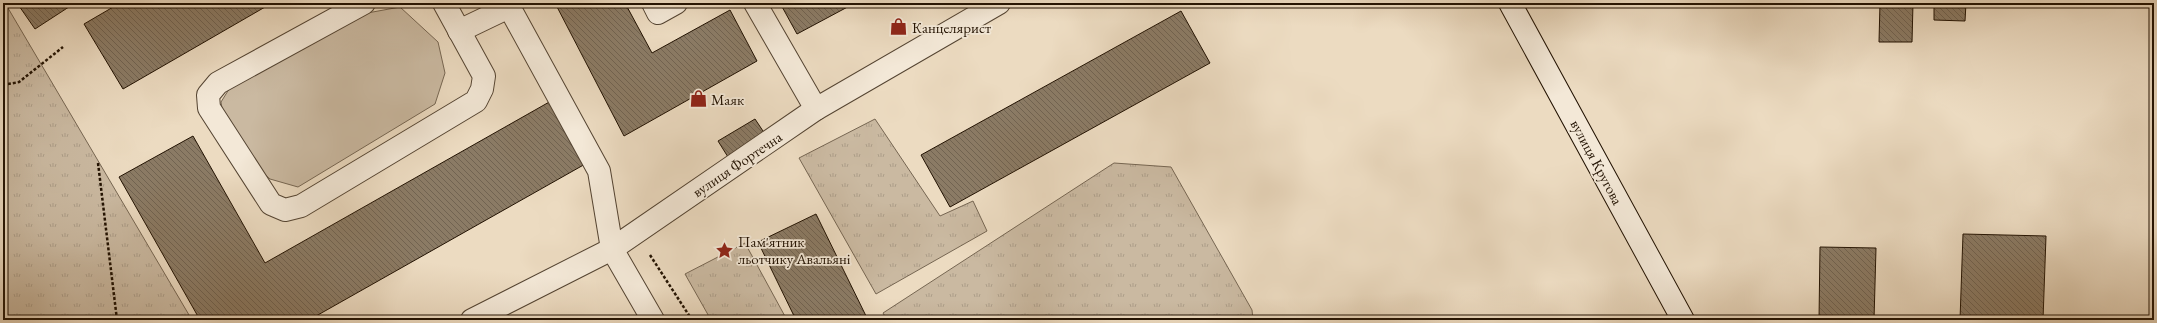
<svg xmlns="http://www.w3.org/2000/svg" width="2157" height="323" font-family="'EB Garamond',serif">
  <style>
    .grass { fill: url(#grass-tufts); stroke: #766652 }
    .pitch { fill: #cab9a1; stroke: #766652 }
    .building { fill: url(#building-back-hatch); stroke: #221202 }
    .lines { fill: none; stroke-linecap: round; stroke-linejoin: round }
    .street-casing { stroke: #544432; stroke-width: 24 }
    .secondary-casing { stroke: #221202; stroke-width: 24 }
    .path { stroke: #221202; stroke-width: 2.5; stroke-dasharray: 3 2; stroke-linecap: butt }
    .street { stroke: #f3e8d7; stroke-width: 22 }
    .secondary { stroke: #f3e8d7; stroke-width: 22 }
    .labels { text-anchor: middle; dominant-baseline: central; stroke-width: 3.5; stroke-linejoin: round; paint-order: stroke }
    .poi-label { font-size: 15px; fill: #221202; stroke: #f3e8d7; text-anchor: start }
    .street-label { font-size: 15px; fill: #221202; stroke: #f3e8d7 }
  </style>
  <defs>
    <pattern id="grass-tufts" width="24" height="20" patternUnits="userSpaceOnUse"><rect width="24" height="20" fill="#cab9a1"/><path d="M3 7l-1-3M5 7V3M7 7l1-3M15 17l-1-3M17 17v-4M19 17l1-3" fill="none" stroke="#ad9e89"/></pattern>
    <pattern id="building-back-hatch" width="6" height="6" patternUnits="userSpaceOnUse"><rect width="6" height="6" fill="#8b7b65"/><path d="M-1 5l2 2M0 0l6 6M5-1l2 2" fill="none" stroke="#716351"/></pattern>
  </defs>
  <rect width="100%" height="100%" fill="#ecdbc1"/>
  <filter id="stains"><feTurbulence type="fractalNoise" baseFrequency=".005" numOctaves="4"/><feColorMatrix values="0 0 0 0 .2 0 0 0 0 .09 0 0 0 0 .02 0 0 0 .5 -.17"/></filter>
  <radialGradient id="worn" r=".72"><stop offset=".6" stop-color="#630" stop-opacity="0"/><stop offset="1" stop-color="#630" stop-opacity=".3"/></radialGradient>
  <g class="grass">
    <path d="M 3,3 L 5,3 L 192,320 L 9,320 L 3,309 Z"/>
    <path d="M 875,119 L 940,216 L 973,201 L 987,231 L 876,294 L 799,158 Z"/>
    <path d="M 1114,163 L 1171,167 L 1252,310 L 1253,320 L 887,320 L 883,313 Z"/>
    <path d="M 745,243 L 787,320 L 711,320 L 685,274 Z"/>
  </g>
  <path class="pitch" d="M 400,7 L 438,42 L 445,73 L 435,104 L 298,187 L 270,179 L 244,156 L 224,121 L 221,102 L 236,78 L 351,16 Z"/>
  <g class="building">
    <path d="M 17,3 L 75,3 L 35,29 Z"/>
    <path d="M 120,3 L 272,3 L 123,89 L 84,24 Z"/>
    <path d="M 555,3 L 625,3 L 652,53 L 730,10 L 757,61 L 624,136 Z"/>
    <path d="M 780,3 L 855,3 L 797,34 Z"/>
    <path d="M 1880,3 L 1913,3 L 1912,42 L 1879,42 Z"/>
    <path d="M 1934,3 L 1966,3 L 1965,21 L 1934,20 Z"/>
    <path d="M 1181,11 L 1210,63 L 950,207 L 921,155 Z"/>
    <path d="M 551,101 L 587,163 L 309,320 L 200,320 L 119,177 L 193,136 L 265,263 Z"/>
    <path d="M 755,119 L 765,134 L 728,157 L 718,141 Z"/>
    <path d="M 816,214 L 868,320 L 796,320 L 758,242 Z"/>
    <path d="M 1963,234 L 2046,236 L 2043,320 L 1960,320 Z"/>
    <path d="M 1820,247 L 1876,248 L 1874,320 L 1819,320 Z"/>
  </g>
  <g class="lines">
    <defs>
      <g id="street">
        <path d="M 364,3 L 218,83 L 208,95 L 209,108 L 271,204 L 285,210 L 301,206 L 476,101 L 482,89 L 484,76 L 444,3"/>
        <path d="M 507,3 L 599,171 L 612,249 L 653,320"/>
        <path d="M 653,3 L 658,13 L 676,3"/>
        <path d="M 755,3 L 816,109"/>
        <path d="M 459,31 L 509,7"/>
        <path d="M 472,320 L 612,249 L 816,109 L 999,3"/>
      </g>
      <path id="secondary" d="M 1510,3 L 1683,320"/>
    </defs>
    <use href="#street" class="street-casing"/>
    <use href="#secondary" class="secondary-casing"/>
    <g class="path">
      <path d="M 3,85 L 19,82 L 63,47"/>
      <path d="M 98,163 L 117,320"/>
      <path d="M 650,255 L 692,320"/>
    </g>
    <use href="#street" class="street"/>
    <use href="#secondary" class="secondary"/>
  </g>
  <defs>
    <symbol id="shop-bare" viewBox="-9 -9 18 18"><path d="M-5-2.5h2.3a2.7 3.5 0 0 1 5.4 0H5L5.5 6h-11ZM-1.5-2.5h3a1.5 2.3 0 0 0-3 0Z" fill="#8f2418" stroke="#f3e8d7" stroke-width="2.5" paint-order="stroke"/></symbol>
    <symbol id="sight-bare" viewBox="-9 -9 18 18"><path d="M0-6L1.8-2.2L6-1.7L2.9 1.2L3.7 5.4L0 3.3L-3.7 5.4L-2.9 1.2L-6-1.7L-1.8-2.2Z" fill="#8f2418" stroke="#f3e8d7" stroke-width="2.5" paint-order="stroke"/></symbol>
  </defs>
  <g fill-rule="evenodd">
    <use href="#shop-bare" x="886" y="14" width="25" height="25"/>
    <use href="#shop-bare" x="686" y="86" width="25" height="25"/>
    <use href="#sight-bare" x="712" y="238" width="25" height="25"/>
  </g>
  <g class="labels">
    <g class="poi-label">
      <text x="912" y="27">Канцелярист</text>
      <text x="711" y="99">Маяк</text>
      <text x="738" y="241">Пам'ятник<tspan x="738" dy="17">льотчику Авальяні</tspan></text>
    </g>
    <g class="street-label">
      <text transform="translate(1597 162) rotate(62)">вулиця Кругова</text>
      <text transform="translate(737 164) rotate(-34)">вулиця Фортечна</text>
    </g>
  </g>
  <rect width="2157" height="323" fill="none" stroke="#ecdbc1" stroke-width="16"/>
  <rect x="4" y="4" width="2149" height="315" fill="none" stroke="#221202" stroke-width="2"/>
  <rect x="8" y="8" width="2141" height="307" fill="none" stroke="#221202"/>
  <rect width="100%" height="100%" filter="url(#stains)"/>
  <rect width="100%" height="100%" fill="url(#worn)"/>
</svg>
